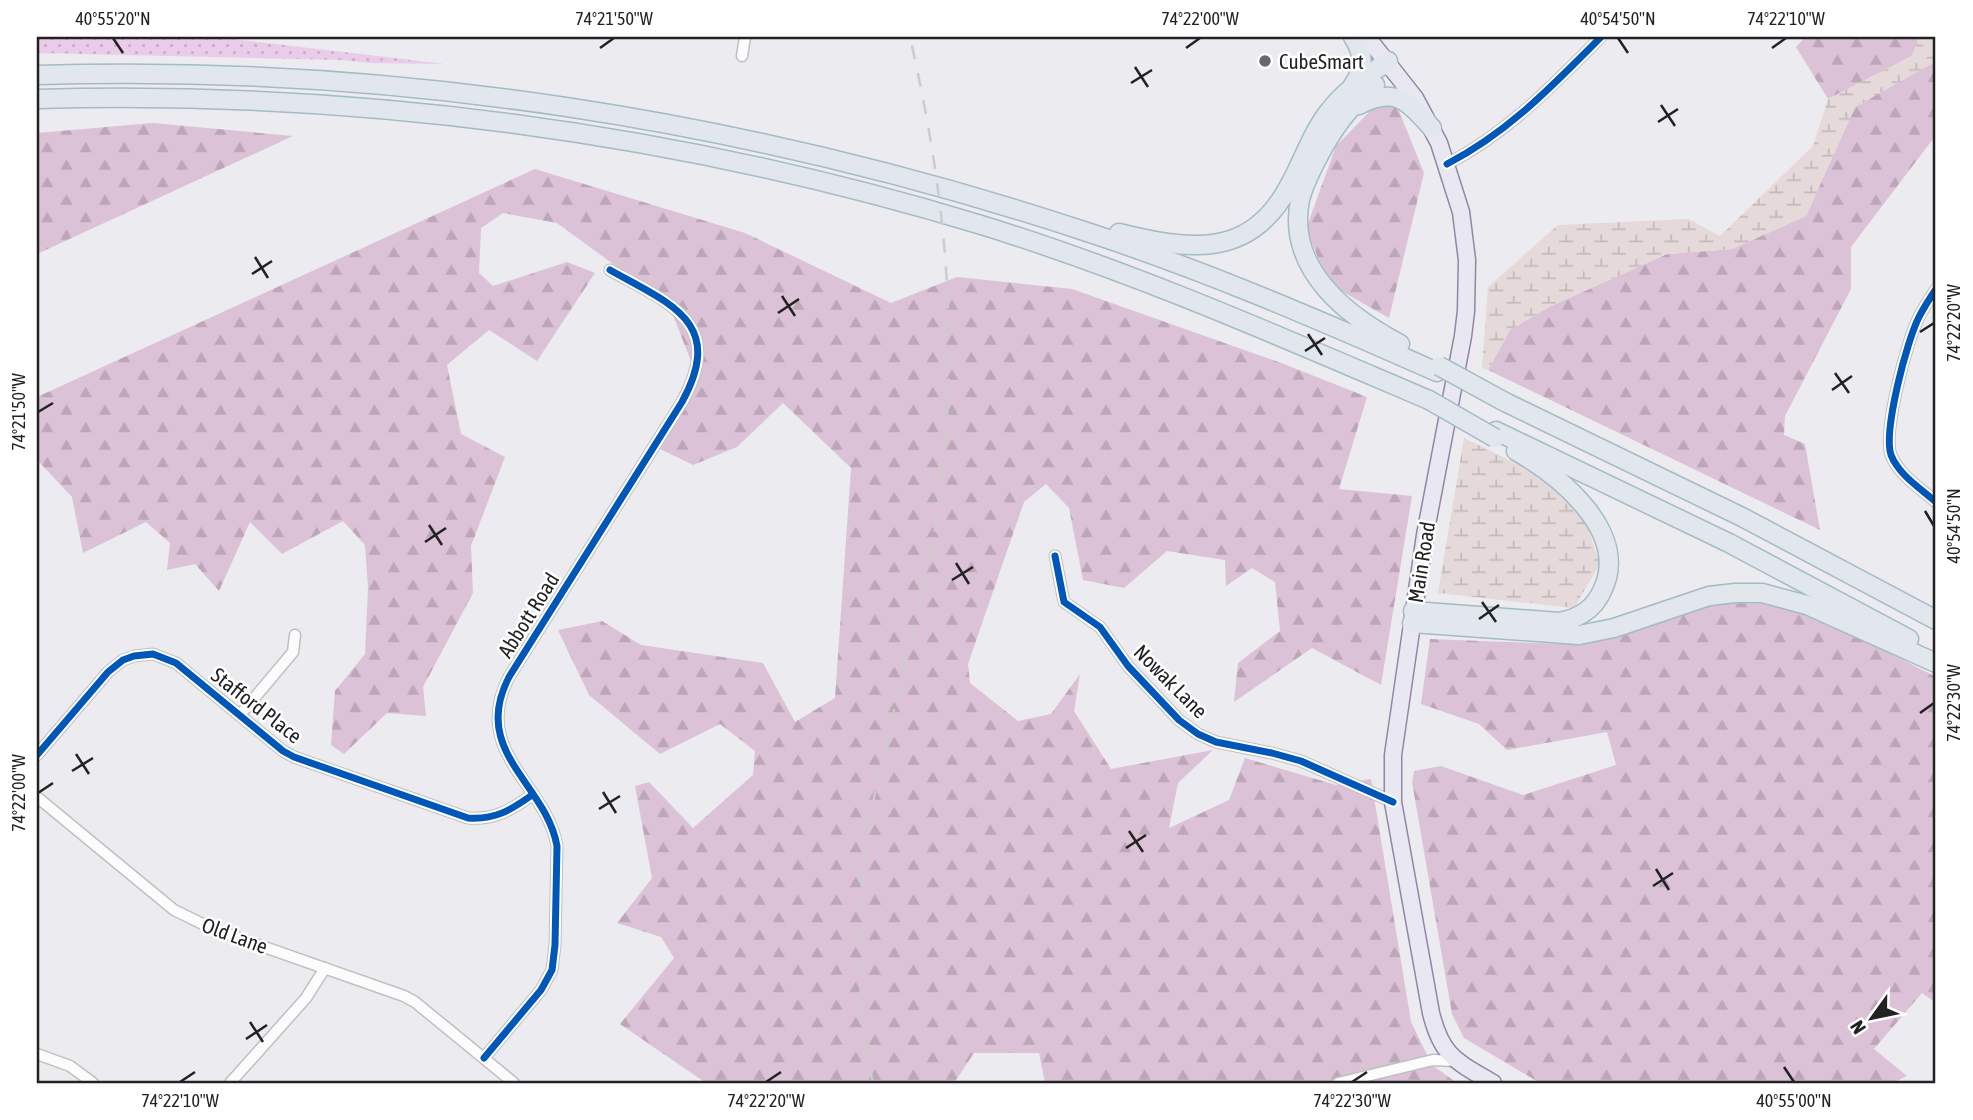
<svg xmlns="http://www.w3.org/2000/svg" width="1973" height="1120" font-family="'Asap Condensed',sans-serif">
  <style>
    .grass { fill: url(#grass-dots) }
    .forest { fill: url(#forest-firs) }
    .wetland { fill: url(#wetland-marsh) }
    .lines { fill: none; stroke-linecap: round; stroke-linejoin: round }
    .minor-casing { stroke: #c0c0c2; stroke-width: 13 }
    .primary-casing { stroke: #8e87a6; stroke-width: 19 }
    .motorway-casing { stroke: #a2bbc4; stroke-width: 21 }
    .minor { stroke: #fcfcfd; stroke-width: 10 }
    .primary { stroke: #e9e8f2; stroke-width: 16 }
    .motorway { stroke: #e1e7ec; stroke-width: 18 }
    .rail { stroke: #ccc; stroke-width: 2.5; stroke-dasharray: 14 14; stroke-linecap: butt }
    .motorway-bridge-casing { stroke: #a2bbc4; stroke-width: 21; stroke-linecap: butt }
    .motorway-bridge { stroke: #e1e7ec; stroke-width: 18 }
    .cycleway-casing { stroke: #fff; stroke-width: 11 }
    .cycleway { stroke: #0057b8; stroke-width: 7 }
    .ticks { fill: none; stroke: #222; stroke-width: 2.5 }
    .poi-dot { fill: #69686a; stroke: #fff; stroke-width: 2.5 }
    .labels { text-anchor: middle; dominant-baseline: central; stroke-width: 5; stroke-linejoin: round; paint-order: stroke }
    .poi-label { font-size: 21px; fill: #222; stroke: #fff; text-anchor: start }
    .street-label { font-size: 21px; fill: #222; stroke: #fff }
    .neatline { fill: none; stroke: #222; stroke-width: 2.5 }
    .ticks-label { font-size: 18px; text-anchor: middle; fill: #222 }
  </style>
  <defs>
    <pattern id="grass-dots" width="8" height="8" patternUnits="userSpaceOnUse" patternTransform="scale(1.75)"><rect width="8" height="8" fill="#eaccea"/><path d="M2 2h.1M6 6h.1" fill="none" stroke="#c8afc8" stroke-width="1.8" stroke-linecap="round"/></pattern>
    <pattern id="forest-firs" width="22" height="20" patternUnits="userSpaceOnUse" patternTransform="scale(1.75)"><rect width="22" height="20" fill="#dcc2d7"/><path d="M5 1l3.5 6h-7zM16 11l3.5 6h-7z" fill="#bca6b8"/></pattern>
    <pattern id="wetland-marsh" width="20" height="14" patternUnits="userSpaceOnUse" patternTransform="scale(1.75)"><rect width="20" height="14" fill="#e5d9d9"/><path d="M1 5h8M5 5V1M11 12h8M15 12V8" fill="none" stroke="#c4baba"/></pattern>
  </defs>
  <rect width="100%" height="100%" fill="#ecebf0"/>
  <path class="grass" d="M 37,37 L 216,37 L 445,64 L 370,63 L 340,60 L 37,53 Z"/>
  <g class="forest">
    <path d="M 1805,37 L 1919,37 L 1912,56 L 1828,99 L 1796,47 Z"/>
    <path d="M 1936,61 L 1936,135 L 1851,247 L 1851,289 L 1785,416 L 1784,435 L 1805,444 L 1820,530 L 1488,370 L 1510,330 L 1549,307 L 1667,254 L 1732,249 L 1806,216 L 1855,107 Z"/>
    <path d="M 1365,64 L 1399,111 L 1424,173 L 1389,318 L 1329,284 L 1306,229 L 1336,146 L 1371,110 Z"/>
    <path d="M 153,123 L 293,136 L 37,254 L 37,133 Z"/>
    <path d="M 535,169 L 745,233 L 891,303 L 957,277 L 1072,289 L 1284,364 L 1367,397 L 1339,489 L 1412,496 L 1381,685 L 1312,648 L 1234,702 L 1238,663 L 1280,631 L 1275,582 L 1252,568 L 1226,586 L 1225,560 L 1167,551 L 1124,588 L 1083,580 L 1069,508 L 1046,484 L 1024,502 L 968,664 L 970,683 L 1018,721 L 1051,714 L 1080,674 L 1074,711 L 1111,769 L 1213,750 L 1178,783 L 1169,828 L 1229,800 L 1245,758 L 1336,785 L 1371,779 L 1411,1022 L 1432,1065 L 1457,1083 L 1045,1083 L 1039,1053 L 974,1053 L 954,1083 L 706,1083 L 620,1024 L 674,958 L 661,937 L 617,923 L 652,878 L 635,786 L 649,782 L 693,828 L 753,775 L 755,751 L 720,724 L 660,754 L 589,695 L 558,630 L 602,621 L 641,645 L 763,663 L 795,722 L 835,698 L 851,468 L 783,403 L 737,447 L 693,465 L 654,446 L 696,374 L 669,305 L 557,223 L 503,213 L 481,228 L 479,273 L 493,286 L 567,262 L 595,273 L 537,361 L 489,330 L 447,365 L 461,434 L 505,457 L 471,546 L 473,593 L 423,687 L 426,716 L 387,713 L 344,754 L 331,745 L 335,691 L 365,654 L 368,588 L 365,545 L 343,521 L 282,554 L 250,522 L 219,591 L 195,564 L 167,570 L 170,543 L 146,522 L 83,553 L 72,497 L 40,463 L 37,462 L 37,397 Z"/>
    <path d="M 1735,603 L 1775,604 L 1807,610 L 1936,677 L 1936,1003 L 1922,993 L 1874,1049 L 1907,1076 L 1892,1083 L 1540,1083 L 1464,1038 L 1452,1014 L 1412,782 L 1414,771 L 1441,766 L 1523,795 L 1616,765 L 1607,732 L 1507,750 L 1479,724 L 1421,704 L 1430,639 L 1562,644 L 1594,641 L 1697,608 Z"/>
  </g>
  <g class="wetland">
    <path d="M 1919,37 L 1936,37 L 1936,61 L 1855,107 L 1806,216 L 1732,249 L 1667,254 L 1549,307 L 1510,330 L 1488,370 L 1482,368 L 1488,287 L 1558,225 L 1688,219 L 1720,236 L 1813,146 L 1828,99 L 1912,56 Z"/>
    <path d="M 1464,438 L 1546,478 L 1583,514 L 1600,564 L 1574,608 L 1438,593 Z"/>
  </g>
  <g class="lines">
    <defs>
      <g id="minor">
        <path d="M 742,56 L 745,37"/>
        <path d="M 1447,164 C 1509,132 1553,85 1601,37"/>
        <path d="M 1936,289 C 1930,298 1924,307 1919,317 C 1907,340 1883,431 1891,455 C 1899,475 1920,488 1936,502"/>
        <path d="M 1055,556 L 1064,602 L 1100,627 L 1128,666 L 1179,720 L 1198,734 L 1216,742 L 1272,753 L 1301,761 L 1393,802"/>
        <path d="M 240,715 L 293,652 L 295,635"/>
        <path d="M 37,755 L 108,672 L 123,660 L 134,656 L 153,654 L 176,663 L 283,751 L 294,757 L 468,818 C 495,820 511,810 532,795"/>
        <path d="M 37,797 L 174,910 L 213,929 L 404,996 L 415,1002 L 514,1083"/>
        <path d="M 37,1054 L 70,1066 L 93,1083"/>
        <path d="M 484,1058 L 541,990 L 552,970 L 555,945 L 557,846 C 546,783 470,752 509,677 L 682,402 C 726,322 670,304 610,270"/>
        <path d="M 230,1083 L 306,998 L 325,968"/>
        <path d="M 1338,1083 L 1433,1060 L 1457,1061"/>
      </g>
      <path id="primary" d="M 1367,37 L 1415,98 L 1439,143 L 1461,212 L 1467,260 L 1466,311 L 1463,336 L 1425,535 L 1393,755 L 1393,802 L 1431,1013 C 1442,1057 1456,1061 1493,1083"/>
      <g id="motorway">
        <path d="M 1353,37 C 1364,54 1365,68 1353,85"/>
        <path d="M 37,75 C 393,64 749,120 1087,232 C 1206,271 1322,321 1437,372"/>
        <path d="M 1375,85 C 1348,107 1332,130 1316,161 C 1310,173 1303,186 1300,200 C 1286,269 1347,316 1400,344"/>
        <path d="M 37,99 C 355,90 674,132 978,224 C 1132,271 1281,337 1429,400"/>
        <path d="M 1359,105 C 1396,86 1407,101 1432,128"/>
        <path d="M 1119,233 C 1188,250 1250,260 1289,186 C 1303,161 1312,132 1330,110 C 1345,90 1368,76 1388,61"/>
        <path d="M 1505,402 L 1742,517 L 1936,620"/>
        <path d="M 1496,431 L 1729,543 L 1909,639"/>
        <path d="M 1413,611 L 1559,622 C 1578,619 1594,609 1602,591 C 1631,533 1560,476 1516,451"/>
        <path d="M 1412,623 L 1579,635 L 1614,628 L 1709,596 L 1735,593 L 1762,593 L 1807,605 L 1936,663"/>
      </g>
    </defs>
    <use href="#minor" class="minor-casing"/>
    <use href="#primary" class="primary-casing"/>
    <use href="#motorway" class="motorway-casing"/>
    <use href="#minor" class="minor"/>
    <use href="#primary" class="primary"/>
    <use href="#motorway" class="motorway"/>
    <path class="rail" d="M 873,1083 C 854,993 856,899 872,808 C 890,712 921,619 936,522 C 961,352 948,204 910,37"/>
    <defs>
      <g id="motorway-bridge">
        <path d="M 1439,366 L 1505,402"/>
        <path d="M 1429,400 L 1495,438"/>
      </g>
    </defs>
    <use href="#motorway-bridge" class="motorway-bridge-casing"/>
    <use href="#motorway-bridge" class="motorway-bridge"/>
    <defs>
      <g id="cycleway">
        <path d="M 1447,164 C 1509,132 1553,85 1601,37"/>
        <path d="M 1936,289 C 1930,298 1924,307 1919,317 C 1907,340 1883,431 1891,455 C 1899,475 1920,488 1936,502"/>
        <path d="M 1055,556 L 1064,602 L 1100,627 L 1128,666 L 1179,720 L 1198,734 L 1216,742 L 1272,753 L 1301,761 L 1393,802"/>
        <path d="M 37,755 L 108,672 L 123,660 L 134,656 L 153,654 L 176,663 L 283,751 L 294,757 L 468,818 C 495,820 511,810 532,795"/>
        <path d="M 484,1058 L 541,990 L 552,970 L 555,945 L 557,846 C 546,783 470,752 509,677 L 682,402 C 726,322 670,304 610,270"/>
      </g>
    </defs>
    <use href="#cycleway" class="cycleway-casing"/>
    <use href="#cycleway" class="cycleway"/>
  </g>
  <path class="ticks" d="M 113,38 L 123,53M 1618,38 L 1628,53M 600,48 L 614,38M 1186,48 L 1200,38M 1772,48 L 1786,38M 1135,67 L 1148,87M 1131,83 L 1152,70M 1661,105 L 1675,126M 1658,122 L 1678,109M 255,257 L 268,278M 252,274 L 272,261M 782,296 L 795,316M 778,313 L 799,299M 1920,332 L 1934,323M 1308,334 L 1322,355M 1305,351 L 1325,338M 1835,373 L 1849,393M 1832,390 L 1852,376M 38,412 L 53,403M 1925,511 L 1934,526M 429,525 L 442,545M 425,542 L 446,528M 956,563 L 969,584M 952,580 L 973,567M 1482,602 L 1496,622M 1479,619 L 1499,605M 1920,713 L 1934,703M 76,754 L 89,774M 72,771 L 93,758M 603,792 L 616,813M 38,793 L 53,783M 599,809 L 620,796M 1129,831 L 1143,852M 1126,848 L 1146,835M 1656,869 L 1669,890M 1653,886 L 1673,873M 250,1022 L 263,1042M 246,1039 L 267,1025M 1784,1067 L 1794,1082M 180,1082 L 195,1072M 766,1082 L 781,1072M 1352,1082 L 1367,1072"/>
  <circle class="poi-dot" cx="1265" cy="61" r="7"/>
  <g class="labels">
    <g class="poi-label">
      <text x="1279" y="61">CubeSmart</text>
    </g>
    <g class="street-label">
      <text transform="translate(1421 562) rotate(-81)">Main Road</text>
      <text transform="translate(528 615) rotate(-58)">Abbott Road</text>
      <text transform="translate(1171 681) rotate(45)">Nowak Lane</text>
      <text transform="translate(257 705) rotate(38)">Stafford Place</text>
      <text transform="translate(235 935) rotate(20)">Old Lane</text>
    </g>
  </g>
  <rect width="1973" height="1120" fill="none" stroke="#ffffff" stroke-width="77"/>
  <g transform="translate(1872 1018) rotate(237)" stroke="#ffffff" stroke-width="5" paint-order="stroke">
  <path d="M0-5L12 26L0 18L-12 26Z" fill="#222222"/>
  <text y="-10" font-size="19" font-weight="bold" text-anchor="middle" fill="#222222">N</text>
  </g>
  <rect x="38" y="38" width="1896" height="1044" class="neatline"/>
  <g class="ticks-label">
    <text x="113" y="25">40°55'20"N</text>
    <text x="614" y="25">74°21'50"W</text>
    <text x="1200" y="25">74°22'00"W</text>
    <text x="1618" y="25">40°54'50"N</text>
    <text x="1786" y="25">74°22'10"W</text>
    <text transform="translate(1954 323) rotate(-90)" y="6">74°22'20"W</text>
    <text transform="translate(19 412) rotate(-90)" y="6">74°21'50"W</text>
    <text transform="translate(1954 526) rotate(-90)" y="6">40°54'50"N</text>
    <text transform="translate(1954 703) rotate(-90)" y="6">74°22'30"W</text>
    <text transform="translate(19 793) rotate(-90)" y="6">74°22'00"W</text>
    <text x="180" y="1107">74°22'10"W</text>
    <text x="766" y="1107">74°22'20"W</text>
    <text x="1352" y="1107">74°22'30"W</text>
    <text x="1794" y="1107">40°55'00"N</text>
  </g>
</svg>
